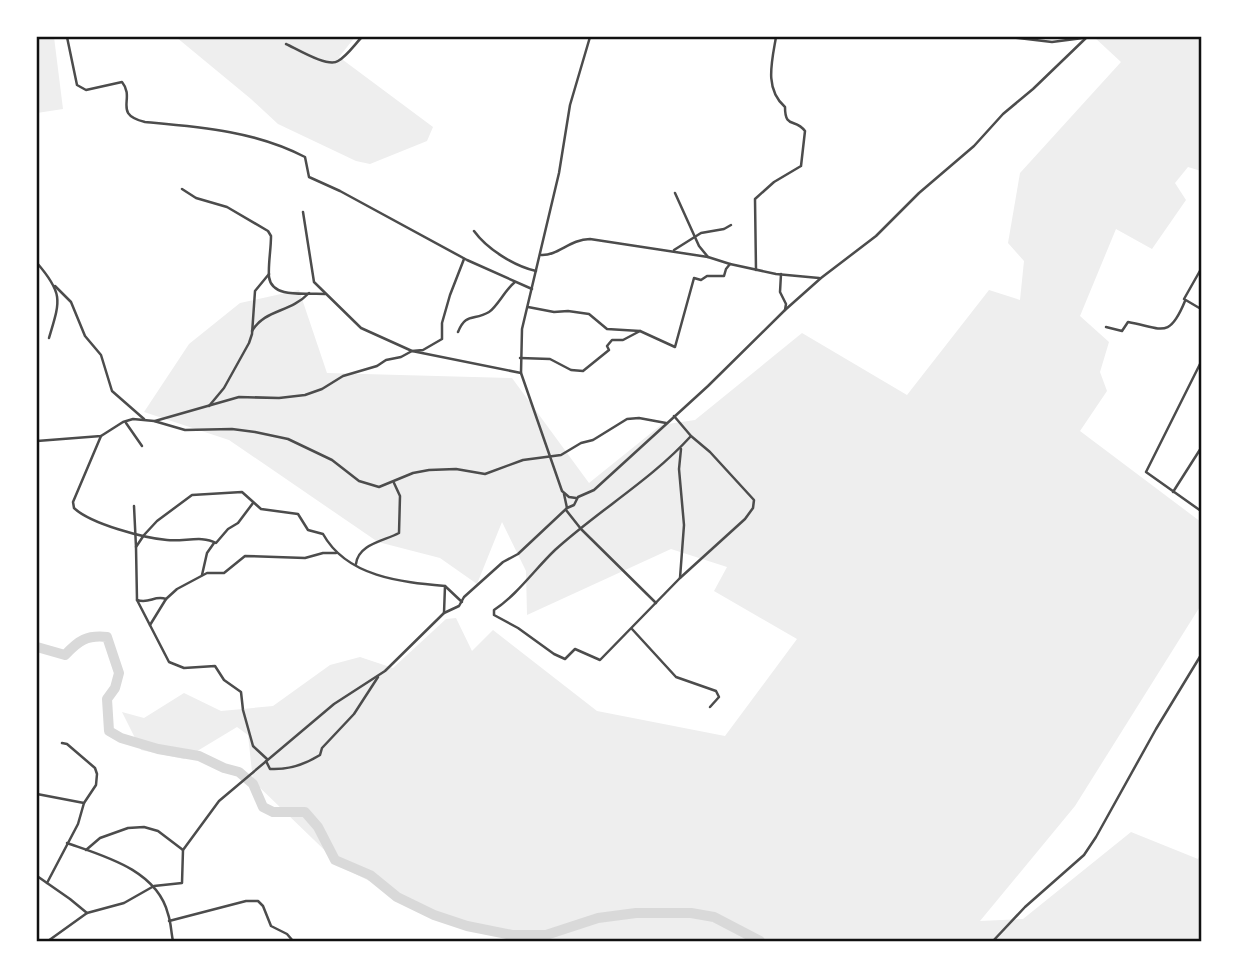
<svg xmlns="http://www.w3.org/2000/svg" width="1238" height="978" font-family="Ubuntu,sans-serif">
  <style>
    .green { fill: #eee }
    .lines { fill: none; stroke-linecap: round; stroke-linejoin: round }
    .river { stroke: #d9d9d9; stroke-width: 10 }
    .minor { stroke: #4c4c4c; stroke-width: 2.5 }
    .neatline { fill: none; stroke: #111; stroke-width: 2.5 }
  </style>
  <rect width="100%" height="100%" fill="#fff"/>
  <g class="green">
    <path d="M 37,37 L 54,37 L 63,109 L 37,113 Z"/>
    <path d="M 176,37 L 355,37 L 339,57 L 433,127 L 427,141 L 370,164 L 356,161 L 278,124 L 251,99 Z"/>
    <path d="M 1094,37 L 1201,37 L 1201,171 L 1188,167 L 1175,183 L 1186,200 L 1152,249 L 1116,229 L 1080,316 L 1109,342 L 1100,372 L 1107,391 L 1080,431 L 1201,522 L 1201,605 L 1075,806 L 980,921 L 1023,919 L 1131,832 L 1198,859 L 1201,852 L 1201,941 L 521,941 L 445,918 L 343,868 L 253,781 L 248,735 L 237,727 L 184,759 L 141,750 L 122,712 L 144,718 L 184,693 L 221,711 L 273,706 L 330,665 L 360,657 L 393,668 L 446,619 L 456,618 L 472,651 L 493,630 L 597,711 L 725,736 L 797,639 L 714,591 L 727,567 L 671,549 L 527,615 L 526,571 L 502,522 L 477,584 L 440,558 L 378,542 L 229,440 L 144,412 L 189,344 L 240,303 L 299,290 L 327,373 L 512,378 L 589,483 L 661,425 L 695,420 L 802,333 L 907,395 L 989,290 L 1020,300 L 1024,261 L 1008,243 L 1020,173 L 1121,62 Z"/>
  </g>
  <g class="lines">
    <path class="river" d="M 37,647 L 65,655 C 79,640 87,635 107,637 L 119,673 L 115,688 L 107,699 L 109,731 L 121,738 L 158,749 L 199,756 L 224,768 L 239,772 L 253,784 L 263,807 L 273,812 L 305,812 L 318,827 L 335,860 L 370,875 L 397,897 L 434,915 L 467,926 L 512,935 L 546,935 L 598,918 L 636,913 L 691,913 L 714,917 L 760,941"/>
    <g class="minor">
      <path d="M 67,37 L 77,85 L 86,90 L 122,82 C 136,99 112,114 145,122 C 201,127 255,131 305,157 L 309,177 L 340,191 L 467,260 L 532,289"/>
      <path d="M 1010,37 L 1052,42 L 1083,38"/>
      <path d="M 286,44 C 297,49 328,68 338,61 C 347,56 355,44 362,37"/>
      <path d="M 182,189 L 196,198 L 227,207 L 268,231 L 271,236 C 271,250 268,264 269,277 C 272,300 309,292 325,294"/>
      <path d="M 675,193 L 699,246 L 708,257"/>
      <path d="M 303,212 L 314,282 L 361,328 L 412,351 L 521,373"/>
      <path d="M 474,231 C 487,249 514,266 536,271"/>
      <path d="M 674,250 L 701,233 L 724,229 L 731,225"/>
      <path d="M 541,255 C 558,256 570,239 590,239 L 708,257 L 730,264"/>
      <path d="M 37,263 C 64,294 60,301 49,338"/>
      <path d="M 1201,269 L 1184,299 L 1201,309"/>
      <path d="M 756,270 L 755,199 L 774,182 L 801,166 L 805,131 C 795,118 785,129 785,107 C 764,89 772,61 776,37"/>
      <path d="M 781,274 L 780,292 L 786,304 L 785,310"/>
      <path d="M 55,286 L 71,302 L 85,336 L 101,355 L 112,391 L 144,419"/>
      <path d="M 528,307 L 554,312 L 568,311 L 589,314 L 607,329 L 640,331"/>
      <path d="M 1106,327 L 1122,331 L 1128,322 C 1162,328 1169,340 1185,301"/>
      <path d="M 252,331 C 265,309 290,313 309,293"/>
      <path d="M 458,332 C 466,312 474,321 489,312 C 497,307 505,290 515,282"/>
      <path d="M 520,358 L 550,359 L 571,370 L 583,371 L 609,350 L 607,346 L 612,340 L 623,340 L 640,331 L 675,347 L 694,278 L 701,280 L 707,276 L 724,276 L 726,269 L 730,264 L 776,274 L 819,278"/>
      <path d="M 1201,362 L 1146,472 L 1201,511"/>
      <path d="M 209,406 L 224,388 L 249,343 L 252,334 L 255,291 L 269,274"/>
      <path d="M 674,416 L 691,436 C 651,480 599,510 555,550 C 535,569 517,595 494,610 L 494,615 L 518,628 L 554,654 L 565,659 L 575,649 L 600,660 L 680,578 L 745,519 L 753,508 L 754,500 L 710,452 L 691,436"/>
      <path d="M 155,421 L 239,397 L 279,398 L 305,395 L 322,389 L 343,376 L 377,366 L 386,360 L 401,357 L 412,351 L 423,350 L 442,339 L 442,323 L 450,295 L 464,259"/>
      <path d="M 126,423 L 142,446"/>
      <path d="M 101,436 L 73,502 L 74,508 C 91,524 144,538 167,540 C 184,542 202,535 216,543 L 228,529 L 238,523 L 253,503"/>
      <path d="M 37,441 L 101,436 L 123,422 L 133,419 L 154,421 L 185,430 L 232,429 L 255,432 L 288,439 L 332,460 L 359,481 L 379,487 L 413,473 L 429,470 L 456,469 L 485,474 L 523,460 L 561,455 L 581,443 L 593,440 L 627,419 L 639,418 L 666,423"/>
      <path d="M 1173,492 L 1201,448"/>
      <path d="M 564,494 L 567,508"/>
      <path d="M 576,498 L 569,497 L 562,491 L 521,373 L 522,329 L 559,173 L 570,105 L 590,37"/>
      <path d="M 134,506 L 136,547"/>
      <path d="M 566,510 L 581,529 L 656,603"/>
      <path d="M 356,564 C 358,544 384,541 399,533 L 400,496 L 394,483"/>
      <path d="M 202,575 L 207,553 L 214,543"/>
      <path d="M 680,578 L 684,525 L 679,469 L 681,449"/>
      <path d="M 445,586 L 462,602"/>
      <path d="M 137,600 C 150,604 154,595 166,599"/>
      <path d="M 150,625 L 166,599 L 177,589 L 207,573 L 224,573 L 245,556 L 305,558 L 323,553 L 336,553"/>
      <path d="M 632,629 L 676,677 L 716,691 L 719,697 L 710,707"/>
      <path d="M 267,759 L 253,746 L 243,710 L 241,692 L 224,680 L 215,666 L 184,668 L 169,662 L 137,600 L 136,547 L 144,535 L 157,521 L 192,495 L 242,492 L 261,509 L 298,514 L 308,530 L 323,534 C 347,577 401,582 445,586 L 444,613"/>
      <path d="M 266,761 L 270,769 C 288,770 304,765 320,755 L 322,748 L 354,714 L 378,677"/>
      <path d="M 37,794 L 84,803"/>
      <path d="M 67,843 C 104,856 157,870 168,914 C 171,922 171,932 173,941"/>
      <path d="M 86,850 L 100,838 L 128,828 L 144,827 L 158,831 L 183,850"/>
      <path d="M 37,876 L 70,899 L 87,913"/>
      <path d="M 47,883 L 78,824 L 84,803 L 96,785 L 97,774 L 95,768 L 67,744 L 62,743"/>
      <path d="M 169,921 L 246,901 L 258,901 L 263,906 L 271,926 L 287,934 L 293,941"/>
      <path d="M 48,941 L 87,913 L 124,903 L 154,886 L 182,883 L 183,850 L 219,801 L 334,704 L 385,671 L 444,613 L 459,606 L 464,597 L 503,562 L 518,554 L 567,508 L 574,505 L 578,497 L 594,490 L 708,386 L 785,310 L 821,278 L 876,236 L 919,193 L 974,146 L 1003,114 L 1033,89 L 1087,37"/>
      <path d="M 993,941 L 1025,907 L 1084,855 L 1096,837 L 1156,729 L 1201,655"/>
    </g>
  </g>
  <rect width="1238" height="978" fill="none" stroke="#ffffff" stroke-width="77"/>
  <rect x="38" y="38" width="1162" height="902" class="neatline"/>
</svg>
